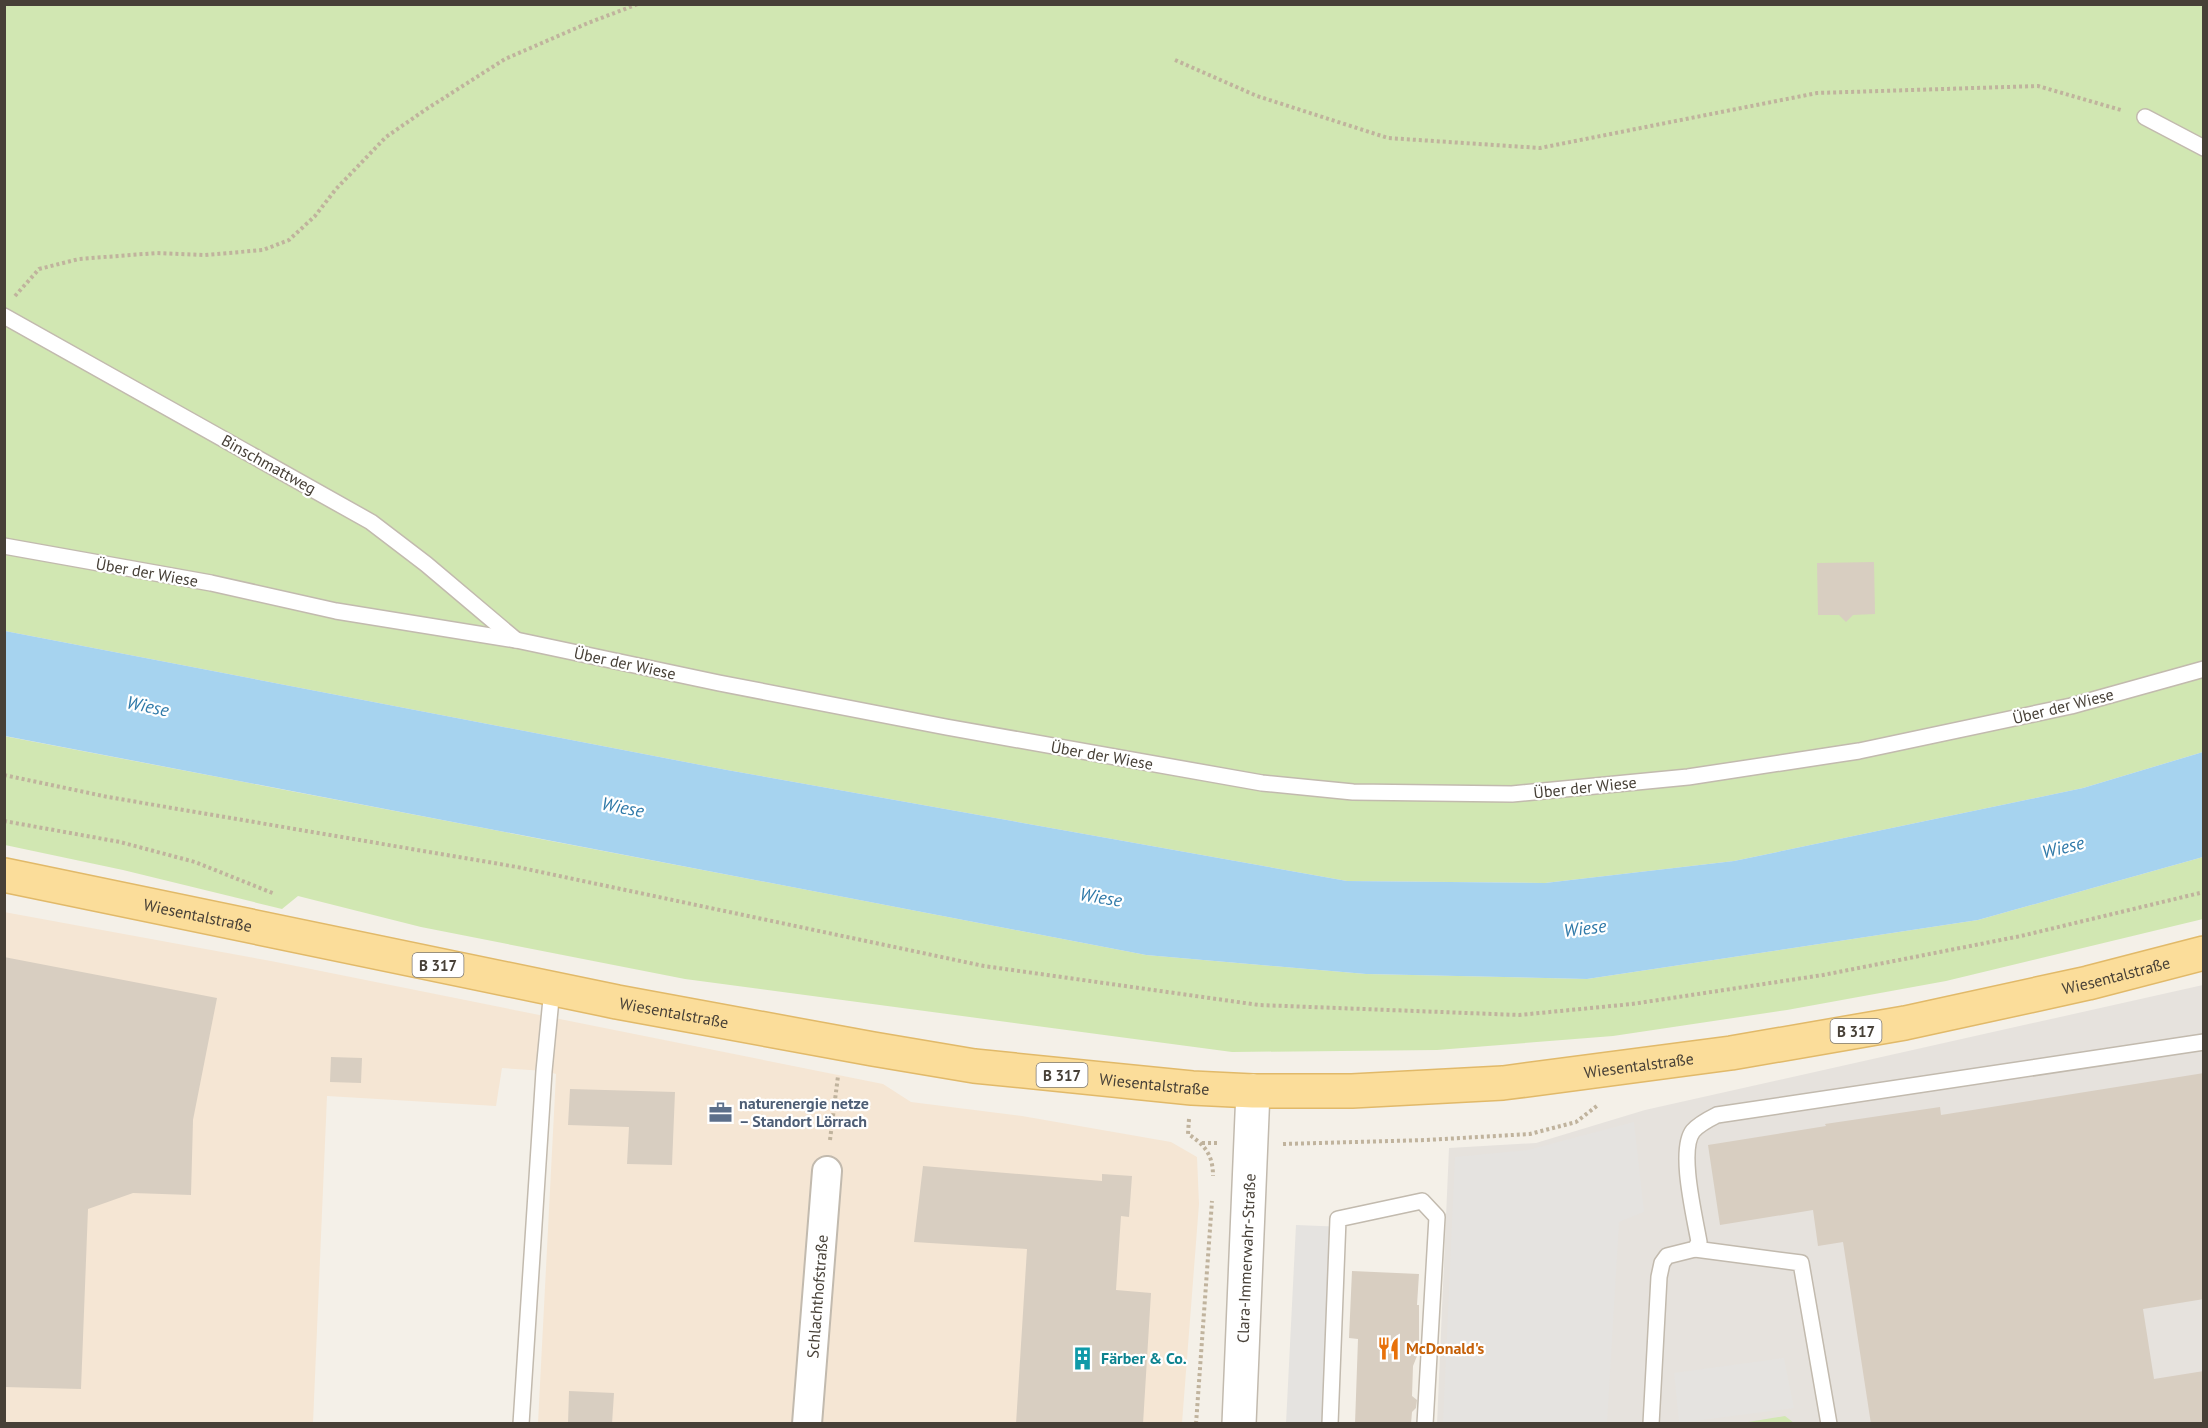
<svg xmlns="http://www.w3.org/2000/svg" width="2208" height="1428" font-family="'PT Sans',sans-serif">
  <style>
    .commercial { fill: #f5e6d4 }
    .industrial { fill: #e6e2dd }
    .green { fill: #d1e7b2 }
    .parking { fill: #e5e3e0 }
    .water { fill: #a6d3ef }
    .building { fill: #d8cec1 }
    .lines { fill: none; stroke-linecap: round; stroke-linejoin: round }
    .service-casing { stroke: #c2baae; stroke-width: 18 }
    .minor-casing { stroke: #c2baae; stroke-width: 32 }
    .tertiary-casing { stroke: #c2baae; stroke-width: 36 }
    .primary-casing { stroke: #e1b969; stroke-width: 36 }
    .path { stroke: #c0b39d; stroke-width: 4; stroke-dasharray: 3 3; stroke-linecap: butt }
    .service { stroke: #fff; stroke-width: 15 }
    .minor { stroke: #fff; stroke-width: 28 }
    .tertiary { stroke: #fff; stroke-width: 33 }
    .primary { stroke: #fbdd9a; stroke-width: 33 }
    .labels { text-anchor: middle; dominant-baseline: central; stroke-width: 4.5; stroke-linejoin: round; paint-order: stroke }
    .shield { fill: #fff; stroke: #7e7973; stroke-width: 1.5 }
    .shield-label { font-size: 15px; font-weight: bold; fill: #474037 }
    .street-label { font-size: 16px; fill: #474037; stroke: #fff }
    .service-label { font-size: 16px; font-weight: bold; fill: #4e5e75; stroke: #fff; text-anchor: start }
    .food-label { font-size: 16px; font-weight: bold; fill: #c56008; stroke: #fff; text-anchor: start }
    .culture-label { font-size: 16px; font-weight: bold; fill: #0d838f; stroke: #fff; text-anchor: start }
    .water-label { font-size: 18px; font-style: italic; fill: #307aa9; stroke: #fff }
  </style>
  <rect width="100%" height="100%" fill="#f4f0e8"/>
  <path class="commercial" d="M 4,912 L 271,961 L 883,1084 L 911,1102 L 1022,1116 L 1171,1142 L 1197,1157 L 1199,1204 L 1182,1423 L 538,1423 L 556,1074 L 544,1071 L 502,1068 L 496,1106 L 327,1096 L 313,1423 L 5,1423 Z"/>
  <path class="industrial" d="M 2203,985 L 2203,1423 L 1437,1424 L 1449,1148 L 1536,1143 L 1645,1110 Z"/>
  <g class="green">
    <path d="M 4,5 L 2203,5 L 2203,752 L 2083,788 L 1734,861 L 1545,883 L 1347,881 L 727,770 L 5,631 Z"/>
    <path d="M 4,736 L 1146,955 L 1366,974 L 1587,979 L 1978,920 L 2203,857 L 2203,919 L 1946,981 L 1787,1010 L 1613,1036 L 1437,1050 L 1232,1052 L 685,979 L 421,927 L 298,896 L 282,909 L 123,870 L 5,845 Z"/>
    <path d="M 1785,1416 L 1794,1423 L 1742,1423 Z"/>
  </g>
  <g class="parking">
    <path d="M 1634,1122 L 1644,1212 L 1619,1222 L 1607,1423 L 1443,1423 L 1455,1157 L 1528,1150 Z"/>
    <path d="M 1296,1225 L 1346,1227 L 1338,1423 L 1286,1424 Z"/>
    <path d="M 1784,1358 L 1794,1408 L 1679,1423 L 1674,1373 Z"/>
  </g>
  <path class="water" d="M 5,631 L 727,770 L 1347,881 L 1545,883 L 1734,861 L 2083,788 L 2203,752 L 2203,857 L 1978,920 L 1587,979 L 1366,974 L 1146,955 L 5,736 Z"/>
  <g class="building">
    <path d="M 1874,562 L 1875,614 L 1853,615 L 1846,622 L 1839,615 L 1818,615 L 1817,563 Z"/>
    <path d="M 4,957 L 217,998 L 193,1120 L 191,1195 L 133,1193 L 88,1209 L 81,1389 L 4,1387 Z"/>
    <path d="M 331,1057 L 362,1058 L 361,1083 L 330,1082 Z"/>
    <path d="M 2204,1073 L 2204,1299 L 2143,1309 L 2154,1379 L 2204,1371 L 2204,1424 L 1871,1424 L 1843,1242 L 1818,1246 L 1813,1210 L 1720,1225 L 1708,1145 L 1826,1126 L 1825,1124 L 1940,1107 L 1941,1115 Z"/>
    <path d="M 570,1089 L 675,1092 L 672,1165 L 627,1164 L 629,1127 L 568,1125 Z"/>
    <path d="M 923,1166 L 1102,1181 L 1102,1174 L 1132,1176 L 1129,1217 L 1121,1216 L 1116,1290 L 1151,1293 L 1143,1424 L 1016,1424 L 1027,1249 L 914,1242 Z"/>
    <path d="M 1352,1271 L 1419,1274 L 1417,1305 L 1419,1305 L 1419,1351 L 1413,1366 L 1412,1396 L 1417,1400 L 1416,1408 L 1412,1412 L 1411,1424 L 1355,1424 L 1358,1339 L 1349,1338 Z"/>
    <path d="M 569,1391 L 614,1393 L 612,1424 L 568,1424 Z"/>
  </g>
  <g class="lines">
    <defs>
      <g id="service">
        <path d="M 2145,117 L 2204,148"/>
        <path d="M 4,316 L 371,522 L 426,564 L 516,640"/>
        <path d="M 4,546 L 211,583 L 336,611 L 516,640 L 719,683 L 946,727 L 1262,783 L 1353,792 L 1512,794 L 1688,777 L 1859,751 L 2071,706 L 2204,669"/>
        <path d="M 1695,1249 L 1801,1263 L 1829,1424"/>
        <path d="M 521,1424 L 544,1071 L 552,989"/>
        <path d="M 1330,1424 L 1338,1219 L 1422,1201 L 1437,1217 L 1425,1424"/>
        <path d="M 1651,1424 L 1659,1277 L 1662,1263 L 1667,1256 L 1695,1249 L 1699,1242 C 1695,1218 1678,1150 1693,1131 C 1699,1124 1709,1119 1717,1115 L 2204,1042"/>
      </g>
      <g id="minor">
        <path id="s1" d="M 807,1424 L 827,1171"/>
      </g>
      <g id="tertiary">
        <path id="s2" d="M 1239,1424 L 1253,1091"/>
      </g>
      <g id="primary">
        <path id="s3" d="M 4,875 L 617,1002 L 873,1049 L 974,1066 L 1192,1088 L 1253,1091 L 1352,1091 L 1503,1083 L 1731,1053 L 1905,1023 L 2088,983 L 2204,953"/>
      </g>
    </defs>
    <use href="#service" class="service-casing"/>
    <use href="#minor" class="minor-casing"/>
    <use href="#tertiary" class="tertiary-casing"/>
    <use href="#primary" class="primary-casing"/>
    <g class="path">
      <path d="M 1175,60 L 1257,96 L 1388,138 L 1540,148 L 1817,93 L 2038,86 L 2121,110"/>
      <path d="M 15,296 L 39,269 L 79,259 L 157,253 L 205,255 L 263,250 L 289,240 L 315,216 L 336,189 L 386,137 L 425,110 L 505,59 L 588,23 L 638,4"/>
      <path d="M 4,775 L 108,797 L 517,867 L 984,966 L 1259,1005 L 1519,1015 L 1632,1004 L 1823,975 L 2021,936 L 2204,892"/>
      <path d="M 4,821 L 120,842 L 195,862 L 275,894"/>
      <path d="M 1189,1119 L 1188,1134 C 1205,1145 1213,1155 1213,1176"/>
      <path d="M 830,1140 L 838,1076"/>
      <path d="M 1202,1143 L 1219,1143"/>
      <path d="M 1283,1144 L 1426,1140 L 1530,1134 L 1576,1122 L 1598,1105"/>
      <path d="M 1196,1424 L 1212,1201"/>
    </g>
    <use href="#service" class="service"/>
    <use href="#minor" class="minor"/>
    <use href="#tertiary" class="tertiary"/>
    <use href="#primary" class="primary"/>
  </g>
  <defs>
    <symbol id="office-bare" viewBox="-9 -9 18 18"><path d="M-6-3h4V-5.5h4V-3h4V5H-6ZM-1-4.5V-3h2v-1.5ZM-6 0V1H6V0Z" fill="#5c6f8a" stroke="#fff" stroke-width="2.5" paint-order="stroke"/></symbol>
    <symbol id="restaurant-bare" viewBox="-9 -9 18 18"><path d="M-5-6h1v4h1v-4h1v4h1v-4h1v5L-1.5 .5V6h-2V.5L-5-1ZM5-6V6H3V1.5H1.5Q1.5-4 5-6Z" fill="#e8710a" stroke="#fff" stroke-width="2.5" paint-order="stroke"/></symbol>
    <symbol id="building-bare" viewBox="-9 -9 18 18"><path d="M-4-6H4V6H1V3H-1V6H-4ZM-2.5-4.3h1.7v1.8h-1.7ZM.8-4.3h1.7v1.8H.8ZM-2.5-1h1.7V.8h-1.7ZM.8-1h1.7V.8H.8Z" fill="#0f9aa8" stroke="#fff" stroke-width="2.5" paint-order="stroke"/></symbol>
  </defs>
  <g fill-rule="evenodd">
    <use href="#office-bare" x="704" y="1096" width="33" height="33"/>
    <use href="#restaurant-bare" x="1372" y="1332" width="33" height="33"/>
    <use href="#building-bare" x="1066" y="1342" width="33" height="33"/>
  </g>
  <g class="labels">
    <g class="shield">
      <rect x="412.5" y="953" width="51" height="24" rx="4.5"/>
      <rect x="1830.5" y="1019" width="51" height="24" rx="4.5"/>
      <rect x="1036.5" y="1063" width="51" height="24" rx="4.5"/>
    </g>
    <g class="shield-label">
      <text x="438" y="965">B 317</text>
      <text x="1856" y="1031">B 317</text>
      <text x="1062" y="1075">B 317</text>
    </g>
    <g class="street-label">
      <text transform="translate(269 464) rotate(29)">Binschmattweg</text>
      <text transform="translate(147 572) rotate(10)">Über der Wiese</text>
      <text transform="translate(625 663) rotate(12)">Über der Wiese</text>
      <text transform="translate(2063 706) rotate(-14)">Über der Wiese</text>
      <text transform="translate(1102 755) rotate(10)">Über der Wiese</text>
      <text transform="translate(1585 787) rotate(-6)">Über der Wiese</text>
      <text stroke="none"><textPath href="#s3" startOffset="198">Wiesentalstraße</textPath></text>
      <text stroke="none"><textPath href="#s3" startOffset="2142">Wiesentalstraße</textPath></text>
      <text stroke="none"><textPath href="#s3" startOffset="684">Wiesentalstraße</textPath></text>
      <text stroke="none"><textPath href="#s3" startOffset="1656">Wiesentalstraße</textPath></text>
      <text stroke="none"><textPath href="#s3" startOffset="1170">Wiesentalstraße</textPath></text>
      <text stroke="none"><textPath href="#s2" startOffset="166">Clara-Immerwahr-Straße</textPath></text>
      <text stroke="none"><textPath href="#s1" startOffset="128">Schlachthofstraße</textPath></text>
    </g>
    <g class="service-label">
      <text x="739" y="1103">naturenergie netze<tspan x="739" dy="18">– Standort Lörrach</tspan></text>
    </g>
    <g class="food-label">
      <text x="1406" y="1348">McDonald's</text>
    </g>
    <g class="culture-label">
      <text x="1101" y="1358">Färber &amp; Co.</text>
    </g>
    <g class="water-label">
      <text transform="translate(148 706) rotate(12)">Wiese</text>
      <text transform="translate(623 807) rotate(11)">Wiese</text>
      <text transform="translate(2063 847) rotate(-14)">Wiese</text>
      <text transform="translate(1101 897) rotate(9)">Wiese</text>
      <text transform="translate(1585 928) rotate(-7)">Wiese</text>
    </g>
  </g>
  <rect width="2208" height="1428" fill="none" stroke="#474037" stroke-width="12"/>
</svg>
